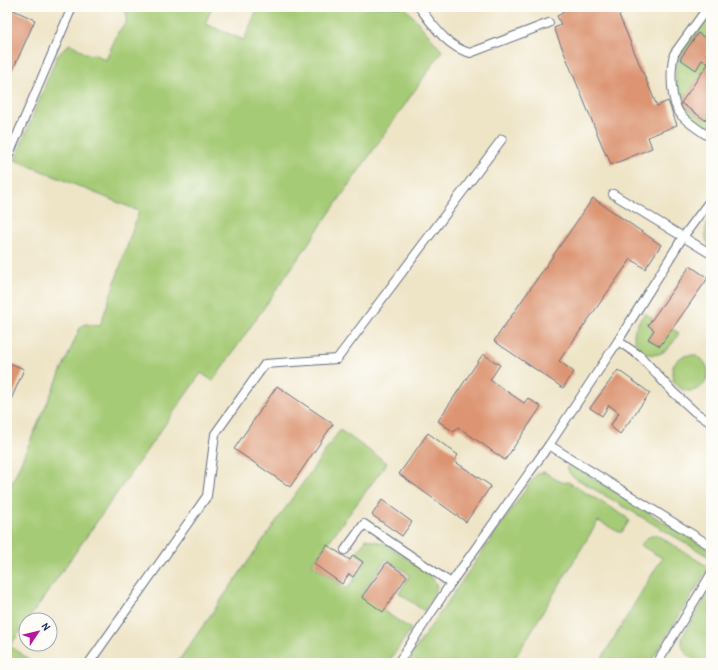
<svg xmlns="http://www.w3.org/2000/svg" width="718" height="670" font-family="'Patrick Hand',sans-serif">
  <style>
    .green { fill: #a6cb76; stroke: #607d6a }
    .building { fill: #dc9472 }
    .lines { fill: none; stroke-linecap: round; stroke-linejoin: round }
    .lane-casing { stroke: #656e82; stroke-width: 10 }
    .lane { stroke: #fff; stroke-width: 8 }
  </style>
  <rect width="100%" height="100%" fill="#fdfcf7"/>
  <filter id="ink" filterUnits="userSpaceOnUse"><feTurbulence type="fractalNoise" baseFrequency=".025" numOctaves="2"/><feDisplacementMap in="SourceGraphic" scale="8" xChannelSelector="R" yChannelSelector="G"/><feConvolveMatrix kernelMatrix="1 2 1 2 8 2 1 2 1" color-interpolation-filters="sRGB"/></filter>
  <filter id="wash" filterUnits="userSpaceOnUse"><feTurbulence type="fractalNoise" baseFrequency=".012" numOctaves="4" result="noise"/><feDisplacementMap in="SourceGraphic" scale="16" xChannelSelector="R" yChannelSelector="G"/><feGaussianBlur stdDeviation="0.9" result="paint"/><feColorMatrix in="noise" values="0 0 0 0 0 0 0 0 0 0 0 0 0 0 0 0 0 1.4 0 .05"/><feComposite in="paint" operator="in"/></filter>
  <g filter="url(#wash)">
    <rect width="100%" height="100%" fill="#eee4c6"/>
    <g class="green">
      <path d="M 123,7 L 212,7 L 205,24 L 244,40 L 258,7 L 405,7 L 442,51 L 213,381 L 201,373 L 28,620 L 26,620 L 26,623 L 10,646 L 34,663 L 7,663 L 7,494 L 80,328 L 85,324 L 100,326 L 139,211 L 15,160 L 57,56 L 69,44 C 72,45 77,47 79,49 C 85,53 86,56 95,54 L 106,60 L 118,32 L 126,23 L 127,14 Z"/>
      <path d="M 711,9 L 711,42 L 698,33 L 680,59 L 696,70 L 702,60 L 708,64 L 681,103 L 704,120 L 711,111 L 711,129 L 708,129 C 684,115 677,107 676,78 C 676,73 675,65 677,60 C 682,45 701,23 711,9 Z"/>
      <path d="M 711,216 L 711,249 C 703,239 704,226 711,216 Z"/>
      <path d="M 645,313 L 653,319 L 654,330 L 648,339 L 660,346 L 672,329 L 679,333 C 675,340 670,348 663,352 C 651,360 633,349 634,335 C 634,327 640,320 645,313 Z"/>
      <circle cx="690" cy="373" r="18"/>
      <path d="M 340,430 L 387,463 L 312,564 L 347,589 L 367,561 L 356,554 L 366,539 L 386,544 L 430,574 L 437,587 L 433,596 L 424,611 L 399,593 L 410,575 L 386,559 L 361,596 L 411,629 L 388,663 L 177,663 Z"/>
      <path d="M 569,464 L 709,550 L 711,551 L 711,558 L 572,476 L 566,468 Z"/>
      <path d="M 543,472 C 551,474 559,485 568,482 L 626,517 L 629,521 L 622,532 L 619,532 L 598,521 L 512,663 L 410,663 L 410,658 L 418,645 L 532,480 L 537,474 Z"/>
      <path d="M 654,535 L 657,535 L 705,565 L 708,565 L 711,561 L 711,564 L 650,663 L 599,663 L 662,558 L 640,545 L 647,538 Z"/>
      <path d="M 711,589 L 711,659 C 695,664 680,655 682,637 Z"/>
    </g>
    <g id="blocks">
      <g class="building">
        <path d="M 7,7 L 35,20 L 7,83 Z"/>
        <path d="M 571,7 L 629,7 L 630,11 L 619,15 L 657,106 L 668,101 L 677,125 L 648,137 L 652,148 L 611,165 L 607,154 L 606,155 L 554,28 L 561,25 L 557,16 L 563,13 L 562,11 Z"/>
        <path d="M 698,33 L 711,42 L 711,47 L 706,54 L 711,57 L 711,111 L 705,120 L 681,103 L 708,64 L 702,60 L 696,70 L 680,59 Z"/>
        <path d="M 593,198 L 661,245 L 645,269 L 631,259 L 559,361 L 574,372 L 563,388 L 494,341 Z"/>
        <path d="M 690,266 L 708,278 L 660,346 L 648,339 L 654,330 L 648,325 Z"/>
        <path d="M 483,354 L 500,365 L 490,380 L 524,403 L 528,398 L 541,407 L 505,460 L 458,427 L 454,432 L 438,421 Z"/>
        <path d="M 7,362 L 24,369 L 7,409 Z"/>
        <path d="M 618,370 L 650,393 L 620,434 L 610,426 L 619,413 L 609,405 L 602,416 L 590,408 Z"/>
        <path d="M 277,386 L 333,424 L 290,487 L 234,449 Z"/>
        <path d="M 428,433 L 458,455 L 454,461 L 491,486 L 466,522 L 399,474 Z"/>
        <path d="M 382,500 L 412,522 L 402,536 L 372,515 Z"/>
        <path d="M 327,545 L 350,560 L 353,555 L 363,562 L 353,577 L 349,574 L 342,584 L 314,564 Z"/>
        <path d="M 387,562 L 407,576 L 383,612 L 362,597 Z"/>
      </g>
    </g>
  </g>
  <g filter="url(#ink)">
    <use href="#blocks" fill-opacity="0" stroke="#656e82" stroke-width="1"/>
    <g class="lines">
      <defs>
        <g id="lane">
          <path d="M 419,7 C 433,25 447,47 470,53 L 549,23"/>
          <path d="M 708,7 L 674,54 C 670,70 670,102 681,115 C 689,124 701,131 711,138"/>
          <path d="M 7,159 L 70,12 L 67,7"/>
          <path d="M 613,194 L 711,254"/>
          <path d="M 618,341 L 640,356 L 673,392 L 695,412 L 711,423"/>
          <path d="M 549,445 L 711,546"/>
          <path d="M 345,550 L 364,524 L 451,583"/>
          <path d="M 89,663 L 207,496 L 215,434 L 265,364 L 337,359 L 502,139"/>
          <path d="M 398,663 L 451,583 L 549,445 L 618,341 L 683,237 L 711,199"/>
          <path d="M 657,663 L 711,574"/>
        </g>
      </defs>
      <use href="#lane" class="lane-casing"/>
      <use href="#lane" class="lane"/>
    </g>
  </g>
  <rect width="718" height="670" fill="none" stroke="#fdfcf7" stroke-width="24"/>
  <g transform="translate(38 632) rotate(55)"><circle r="19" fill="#fdfcf7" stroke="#a3aaba"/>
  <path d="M0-3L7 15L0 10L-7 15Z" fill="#b5179e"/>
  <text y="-6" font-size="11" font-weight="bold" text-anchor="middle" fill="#1b2f5e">N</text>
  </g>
</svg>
